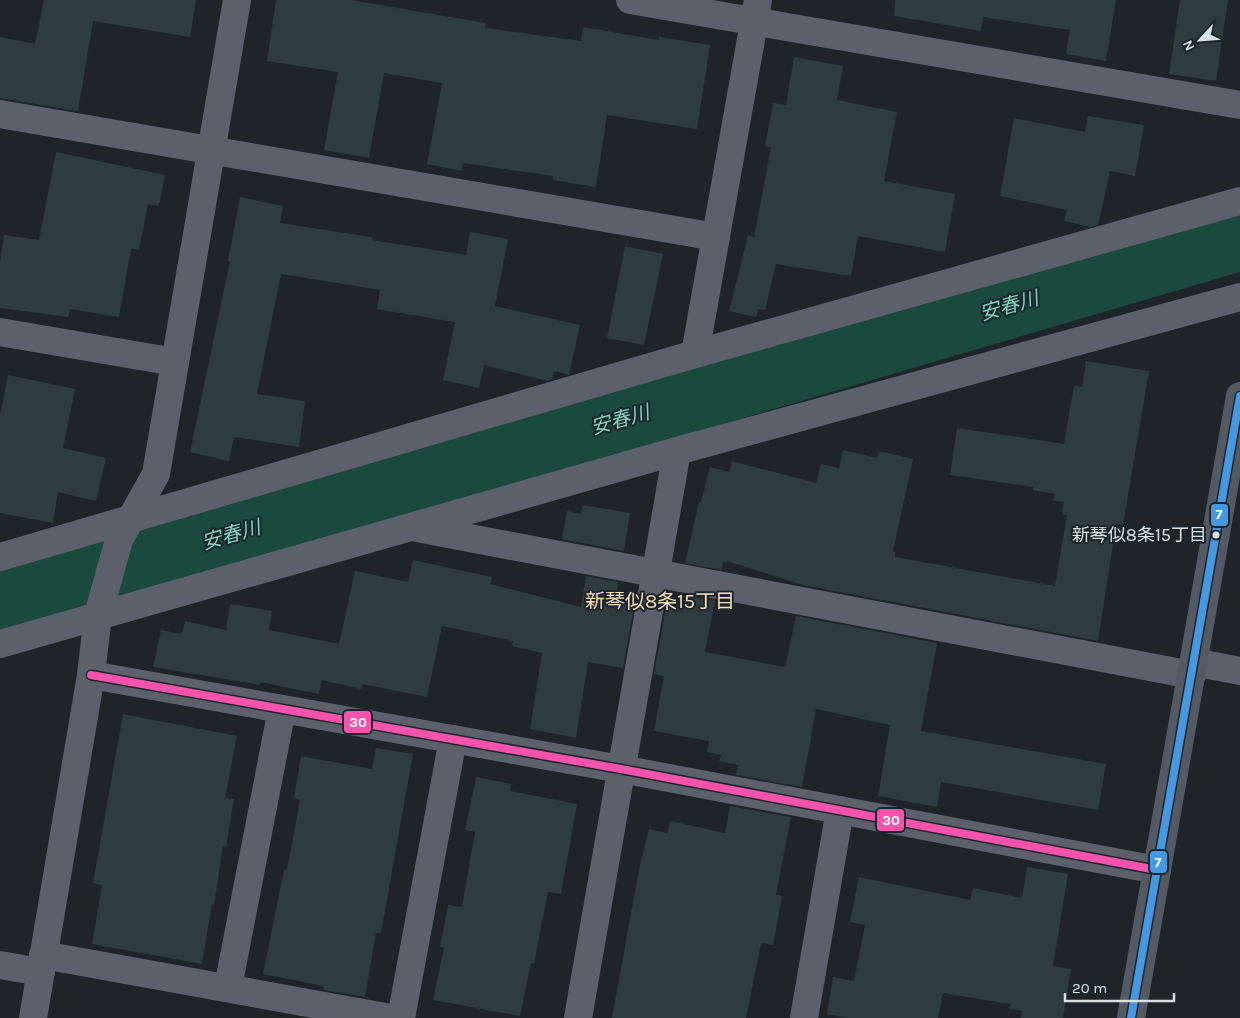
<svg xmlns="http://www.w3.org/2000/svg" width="1240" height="1018" font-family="Karla,'Noto Sans JP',sans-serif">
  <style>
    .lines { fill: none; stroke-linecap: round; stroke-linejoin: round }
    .river { stroke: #1a493d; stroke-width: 65 }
    .building { fill: #2e3c3f }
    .street { stroke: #5c606a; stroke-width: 28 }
    .secondary { stroke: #545a64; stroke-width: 28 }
    .bus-1-casing { stroke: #1a252c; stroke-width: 11 }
    .bus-2-casing { stroke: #1a252c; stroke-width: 11 }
    .bus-1 { stroke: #4699e1; stroke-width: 8 }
    .bus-2 { stroke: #f653ac; stroke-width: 8 }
    .bus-dot { fill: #dae1e5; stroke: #1a252c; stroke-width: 2 }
    .labels { text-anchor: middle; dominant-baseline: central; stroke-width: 4; stroke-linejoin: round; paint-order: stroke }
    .bus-label { font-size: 18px; fill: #dae1e5; stroke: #1a252c; text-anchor: end }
    .water-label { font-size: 20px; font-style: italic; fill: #82d5bb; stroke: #1a252c }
    .neighbourhood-label { font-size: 20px; fill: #fcdfb8; stroke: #1a252c }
    .line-badge { stroke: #1a252c; stroke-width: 2 }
    .badge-label { font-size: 14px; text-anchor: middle; font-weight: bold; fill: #fff }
  </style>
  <rect width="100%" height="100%" fill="#1e2428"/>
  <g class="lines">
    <path class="river" d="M 0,603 L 1240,238"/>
  </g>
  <g class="building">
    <path d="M 44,0 L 196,0 L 190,37 L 93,21 L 78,111 L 0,98 L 0,37 L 35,44 Z"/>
    <path d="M 276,0 L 350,0 L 486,23 L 485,28 L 581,41 L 583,27 L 659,40 L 659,37 L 710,45 L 697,129 L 607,115 L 596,187 L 553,180 L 553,176 L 463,163 L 461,171 L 427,164 L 442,83 L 384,73 L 369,158 L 324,150 L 338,72 L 267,61 Z"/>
    <path d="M 895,0 L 1116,0 L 1106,61 L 1066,54 L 1070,30 L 983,17 L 981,31 L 894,16 Z"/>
    <path d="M 1180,0 L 1228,0 L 1216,81 L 1169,74 Z"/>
    <path d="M 794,57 L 843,66 L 837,100 L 897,112 L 884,181 L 955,194 L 945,252 L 858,236 L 851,276 L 776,264 L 765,310 L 758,309 L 756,317 L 729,311 L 748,235 L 754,237 L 771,147 L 765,146 L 773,103 L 786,105 Z"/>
    <path d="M 1088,116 L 1144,125 L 1135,176 L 1110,171 L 1098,225 L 1090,227 L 1064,221 L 1067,210 L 1000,196 L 1014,118 L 1085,132 Z"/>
    <path d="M 56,152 L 165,175 L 159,206 L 148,204 L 139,250 L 131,249 L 119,317 L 70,309 L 68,317 L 0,308 L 0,262 L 4,235 L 39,240 Z"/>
    <path d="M 240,197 L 283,206 L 280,223 L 372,237 L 372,240 L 466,255 L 470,232 L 508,239 L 495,306 L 580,325 L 569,375 L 554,371 L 552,379 L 548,381 L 484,365 L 479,388 L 443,380 L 455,322 L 377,309 L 380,290 L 281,274 L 257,394 L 305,401 L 299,447 L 234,437 L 229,461 L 190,452 L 230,261 L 228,261 Z"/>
    <path d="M 625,246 L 663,254 L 644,345 L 607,338 Z"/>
    <path d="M 1086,361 L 1149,371 L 1123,525 L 1116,524 L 1098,641 L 803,585 L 727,561 L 727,563 L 723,562 L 722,570 L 685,563 L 699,502 L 701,502 L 710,467 L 729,472 L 732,461 L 816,483 L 821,464 L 839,468 L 843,450 L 877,458 L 879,451 L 913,459 L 893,551 L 895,552 L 895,557 L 1055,586 L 1067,515 L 1062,514 L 1064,502 L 1053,501 L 1055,494 L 1033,490 L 1033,487 L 950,475 L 957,428 L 1064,444 L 1074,385 L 1082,387 Z"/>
    <path d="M 8,375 L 75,389 L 63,448 L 106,458 L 96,501 L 58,492 L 53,523 L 0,513 L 0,416 Z"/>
    <path d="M 583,505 L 630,513 L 624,551 L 562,539 L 567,511 L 581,514 Z"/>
    <path d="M 413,560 L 492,577 L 490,584 L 581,607 L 586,576 L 618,582 L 616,598 L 635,601 L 623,668 L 588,662 L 576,738 L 530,729 L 542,653 L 512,646 L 513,641 L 442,626 L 427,697 L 362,684 L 361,689 L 322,680 L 319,694 L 260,682 L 260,685 L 153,667 L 161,630 L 182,634 L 185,621 L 226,630 L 230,604 L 272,611 L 269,630 L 339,644 L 355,571 L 408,582 Z"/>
    <path d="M 679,594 L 715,601 L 705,652 L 785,667 L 796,616 L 937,643 L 921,731 L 1106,764 L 1098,810 L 941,782 L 937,807 L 878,796 L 890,725 L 816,709 L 802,787 L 736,775 L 738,765 L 719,761 L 721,755 L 707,752 L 709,741 L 654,731 L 664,676 L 654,674 L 666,607 L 676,609 Z"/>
    <path d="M 123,714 L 237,736 L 225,798 L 234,799 L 226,847 L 223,846 L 214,905 L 212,904 L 202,964 L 92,944 L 102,885 L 93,883 Z"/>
    <path d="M 376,748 L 413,754 L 381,933 L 376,933 L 365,997 L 324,990 L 324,986 L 263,974 L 284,870 L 287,870 L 300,800 L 294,798 L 301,756 L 372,769 Z"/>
    <path d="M 476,777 L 511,784 L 510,791 L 577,804 L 561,894 L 548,892 L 534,964 L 531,963 L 520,1016 L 433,1000 L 444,948 L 440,947 L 448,905 L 462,907 L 475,832 L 465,830 Z"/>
    <path d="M 730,806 L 791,817 L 776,895 L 782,896 L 773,945 L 761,943 L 746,1018 L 612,1018 L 639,869 L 649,829 L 667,833 L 670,821 L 725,833 Z"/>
    <path d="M 1027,867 L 1068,874 L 1053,966 L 1071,969 L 1063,1018 L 1021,1018 L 1022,1011 L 1009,1009 L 1010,1004 L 943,993 L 938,1018 L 847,1018 L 827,1014 L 833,977 L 854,981 L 865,925 L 850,922 L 859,877 L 970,900 L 973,888 L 1022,898 Z"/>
  </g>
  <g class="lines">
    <g class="street">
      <path d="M 630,0 L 1240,105"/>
      <path d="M 0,114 L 716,237"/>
      <path d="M 0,332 L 175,362"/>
      <path d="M 695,354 L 758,0"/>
      <path d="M 417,528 L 1192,675"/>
      <path d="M 0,557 L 695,354 L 1240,201"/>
      <path d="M 0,644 L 677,451 L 1240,297"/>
      <path d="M 1194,662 L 1240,671"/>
      <path d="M 91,675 L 621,769 L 1157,870"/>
      <path d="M 43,955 L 391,1018"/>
      <path d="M 0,965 L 41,972"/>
      <path d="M 228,987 L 282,709"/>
      <path d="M 33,1018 L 91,675 L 98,615 L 119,540 L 156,474 L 237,0"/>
      <path d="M 401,1018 L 453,739"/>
      <path d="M 578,1018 L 677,451"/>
      <path d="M 804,1018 L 840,810"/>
    </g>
    <path class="secondary" d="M 1131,1018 L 1240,396"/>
    <defs>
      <path id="bus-1" d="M 1131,1018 L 1240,396"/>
      <path id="bus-2" d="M 91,675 L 621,769 L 1157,870"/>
    </defs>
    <use href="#bus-1" class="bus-1-casing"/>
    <use href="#bus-2" class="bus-2-casing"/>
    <use href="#bus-1" class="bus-1"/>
    <use href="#bus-2" class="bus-2"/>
  </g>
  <circle class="bus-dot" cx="1216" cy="535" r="4.5"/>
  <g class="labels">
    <g class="bus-label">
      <text x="1207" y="535">新琴似8条15丁目</text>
    </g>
    <g class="water-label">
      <text transform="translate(1009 306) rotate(-16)">安春川</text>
      <text transform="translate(620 420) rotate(-16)">安春川</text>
      <text transform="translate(231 535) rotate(-16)">安春川</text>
    </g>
    <g class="neighbourhood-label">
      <text x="660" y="601">新琴似8条15丁目</text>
    </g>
  </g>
  <g class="line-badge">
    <rect x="1210" y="503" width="19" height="24" rx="5" fill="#4699e1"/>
    <rect x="343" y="710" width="29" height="24" rx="5" fill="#f653ac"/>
    <rect x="876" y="808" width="29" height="24" rx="5" fill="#f653ac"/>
    <rect x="1149" y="850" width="19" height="24" rx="5" fill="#4699e1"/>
  </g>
  <g class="badge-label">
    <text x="1219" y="519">7</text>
    <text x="358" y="727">30</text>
    <text x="891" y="825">30</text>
    <text x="1158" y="867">7</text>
  </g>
  <g transform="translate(1200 40) rotate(244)" stroke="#1a252c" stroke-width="4" paint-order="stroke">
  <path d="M0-4L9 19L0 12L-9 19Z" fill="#dae1e5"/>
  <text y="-8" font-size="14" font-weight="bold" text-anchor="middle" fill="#dae1e5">N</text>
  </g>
  <path d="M1065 993v8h109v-8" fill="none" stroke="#dae1e5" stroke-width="2.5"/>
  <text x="1072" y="993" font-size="15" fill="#dae1e5" stroke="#1a252c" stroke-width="4" paint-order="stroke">20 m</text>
</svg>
